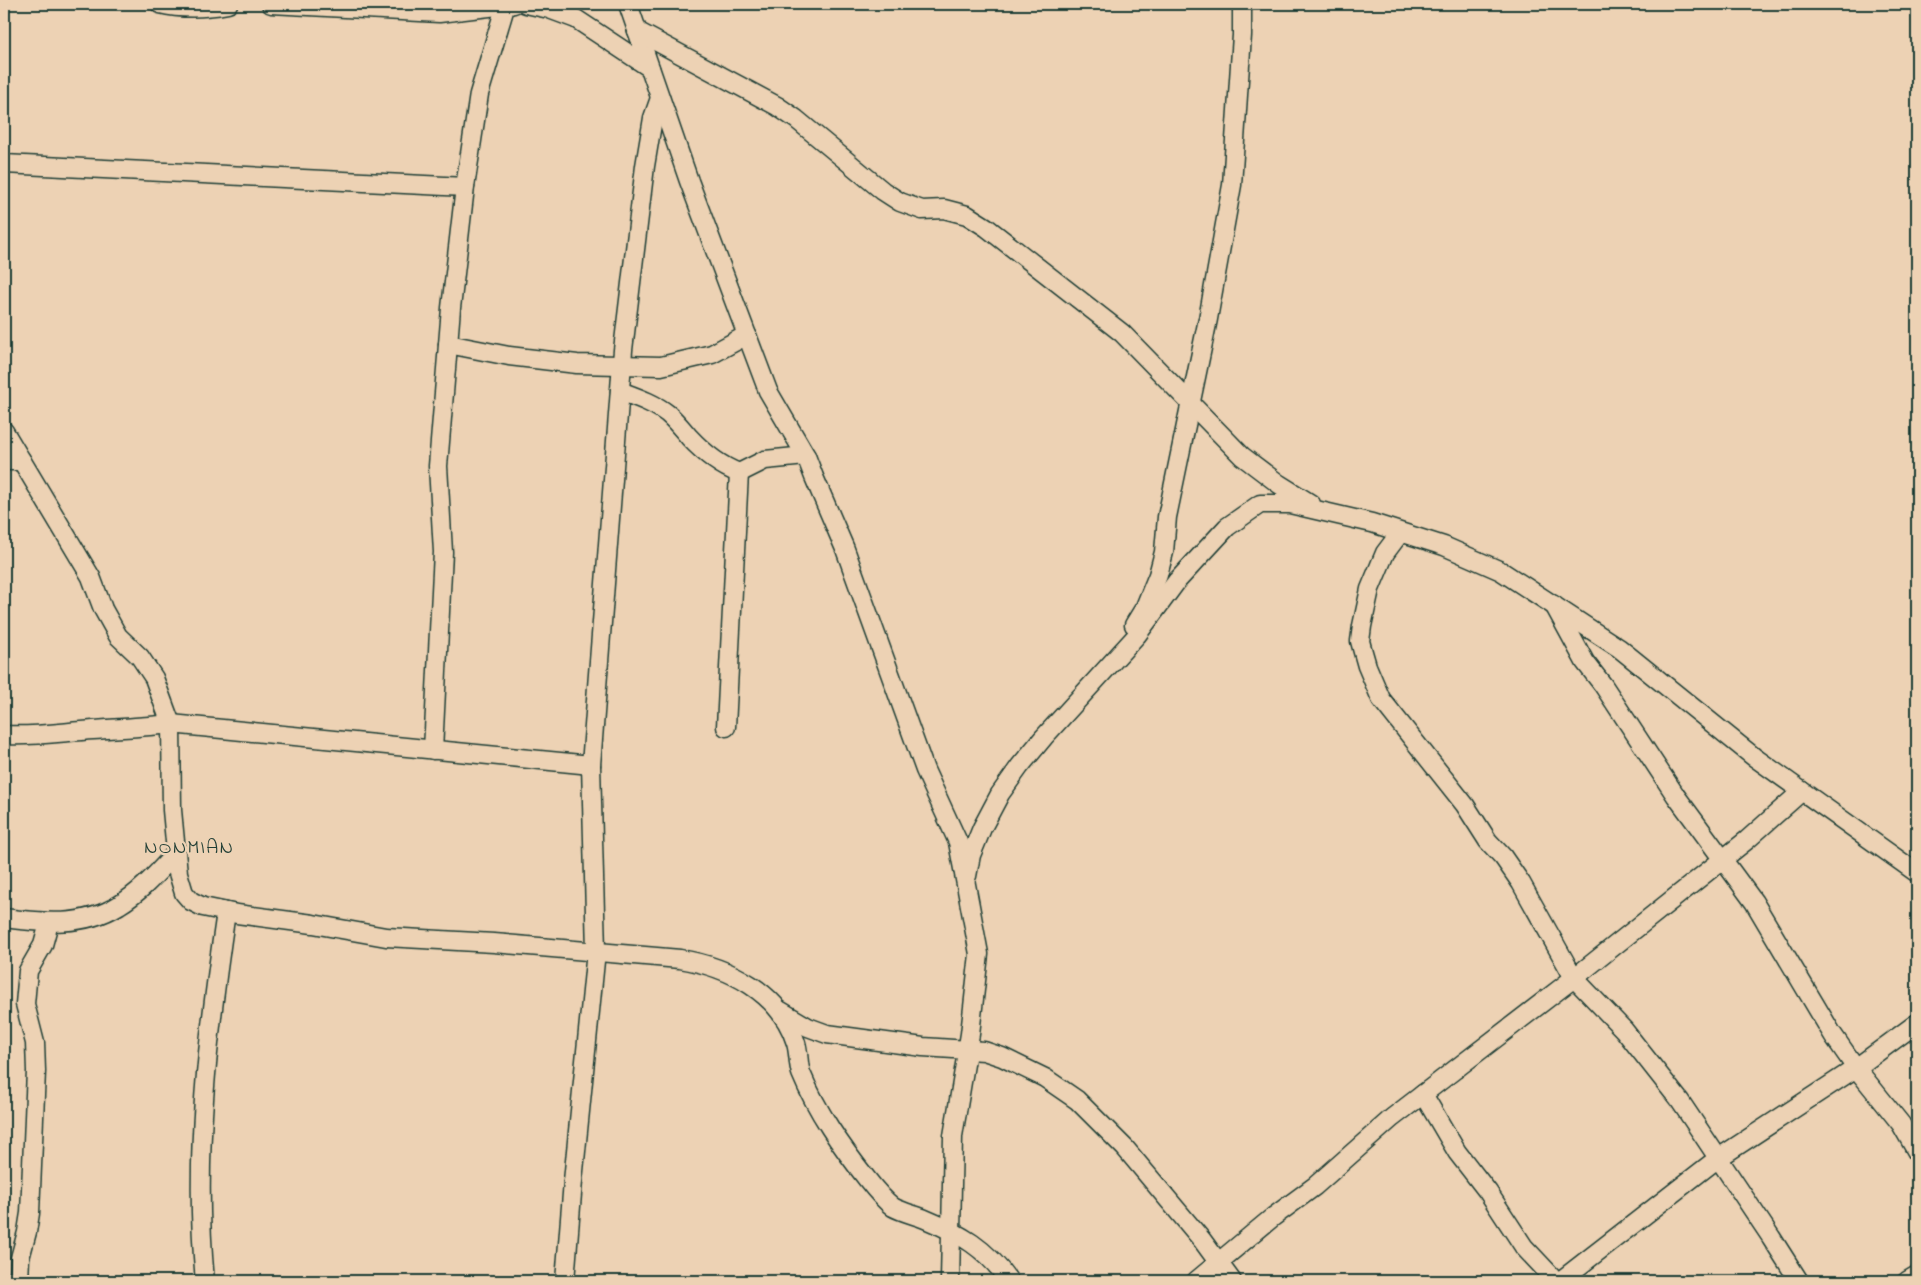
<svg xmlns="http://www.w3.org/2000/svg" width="1921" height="1285" font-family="'Indie Flower',sans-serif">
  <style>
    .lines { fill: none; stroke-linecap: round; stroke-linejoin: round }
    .minor-casing { stroke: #1f3d34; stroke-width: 21 }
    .minor { stroke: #edd2b4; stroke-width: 18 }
    .labels { text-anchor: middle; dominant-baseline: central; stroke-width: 4.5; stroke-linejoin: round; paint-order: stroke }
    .quarter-label { font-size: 20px; letter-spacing: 1px; fill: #1f3d34; stroke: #edd2b4 }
  </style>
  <rect width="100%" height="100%" fill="#edd2b4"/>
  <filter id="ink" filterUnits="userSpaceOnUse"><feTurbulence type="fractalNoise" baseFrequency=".02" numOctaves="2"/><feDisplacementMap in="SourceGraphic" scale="10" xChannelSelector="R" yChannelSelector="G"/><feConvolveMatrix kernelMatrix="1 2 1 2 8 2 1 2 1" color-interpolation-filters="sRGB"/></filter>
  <g filter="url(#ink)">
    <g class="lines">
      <defs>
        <g id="minor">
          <path d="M 160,4 C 181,9 207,8 228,4"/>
          <path d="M 271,4 L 439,13 L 514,4"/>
          <path d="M 526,4 L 549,9 L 576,19 L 650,68"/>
          <path d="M 628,4 L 689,181 L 768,391 L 806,456 L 814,477 L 845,549 L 925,770 L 958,842 L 979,954 L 970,1034 L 953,1136 L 950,1281"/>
          <path d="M 637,31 L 777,106 L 796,119 L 883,191 L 900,202 L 922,210 L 944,209 L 967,215 L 986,227 L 1122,333 L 1242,456 L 1279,484 L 1311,504"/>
          <path d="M 4,164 L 465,187"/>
          <path d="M 448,344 L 509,356 L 577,364 L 661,366 L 712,354 L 747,335"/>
          <path d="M 620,391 C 636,397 654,403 668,414 C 676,421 683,430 689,437 C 703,452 720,466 739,473 L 765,460 L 806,456"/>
          <path d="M 4,431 L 91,577 L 103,609 L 118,636 L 140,657 L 154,678 L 171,724 L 172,810 L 178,873 L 184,893 L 191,901 L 203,907 L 237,914 L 313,924 L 386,937 L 494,943 L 680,959 C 729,967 780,992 796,1043 C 799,1053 798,1064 801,1073 C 817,1112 841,1146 867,1179 C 874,1188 884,1200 893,1207 C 902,1212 915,1215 925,1219 C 961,1234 986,1248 1009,1281"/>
          <path d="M 4,461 L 22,461"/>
          <path d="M 1400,533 L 1385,553 L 1370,589 L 1362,626 L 1360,641 L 1363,652 L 1367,666 L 1381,699 L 1465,805 L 1488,841 L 1503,857 L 1521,883 L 1574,978 L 1624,1030 L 1680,1101 L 1771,1237 L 1799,1281"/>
          <path d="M 1554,605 L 1585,662 L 1603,685 L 1676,796 L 1754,902 L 1833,1035 L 1856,1068 L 1901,1124 L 1917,1152"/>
          <path d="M 1134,625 L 1145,607 L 1158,575 L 1164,552 L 1167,517 L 1208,319 L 1232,185 L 1242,35 L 1242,4"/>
          <path d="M 726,727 L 739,473"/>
          <path d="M 4,735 C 34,737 63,732 93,730 C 119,728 145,727 171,724 L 591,765"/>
          <path d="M 433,750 L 443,552 L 438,466 L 451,308 L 465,187 L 479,94 L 506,4"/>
          <path d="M 967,876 L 971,855 L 982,828 L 1000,794 L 1020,766 L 1044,737 L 1137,635 L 1177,581 L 1227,527 L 1260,504 L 1290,504 L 1372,523 L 1444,546 L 1501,571 L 1619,648 L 1754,757 L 1917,873"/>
          <path d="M 4,918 C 43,923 84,927 119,905 C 141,892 159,871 176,853"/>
          <path d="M 781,1011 L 808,1027 L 827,1034 L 923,1047 L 984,1051 L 1002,1057 L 1045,1078 L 1077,1100 L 1125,1148 L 1202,1240 L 1232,1281"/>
          <path d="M 1423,1094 L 1457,1152 L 1488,1192 L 1524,1247 L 1556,1281"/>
          <path d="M 19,1281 L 20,1258 L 27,1232 L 30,1213 L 36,1071 L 35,1043 L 25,1004 L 28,971 L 43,945 L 49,923"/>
          <path d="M 205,1281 C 193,1157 208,1034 226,912"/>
          <path d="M 565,1281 L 573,1181 L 596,951 L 591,765 L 623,350 L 645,166 L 653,118 L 660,98"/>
          <path d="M 1196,1281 L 1273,1217 L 1315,1186 L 1392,1118 L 1574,978 L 1747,840 L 1802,791"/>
          <path d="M 1560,1281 L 1717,1159 L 1856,1068 L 1917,1023"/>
          <path d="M 1907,1281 L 1917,1275"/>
        </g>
      </defs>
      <use href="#minor" class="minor-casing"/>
      <use href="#minor" class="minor"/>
    </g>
  </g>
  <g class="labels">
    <g class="quarter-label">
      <text x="189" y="848">NONMIAN</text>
    </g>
  </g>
  <rect width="1921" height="1285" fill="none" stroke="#edd2b4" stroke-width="20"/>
  <rect x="10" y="10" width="1901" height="1265" fill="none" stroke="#1f3d34" stroke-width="2" filter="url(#ink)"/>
</svg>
